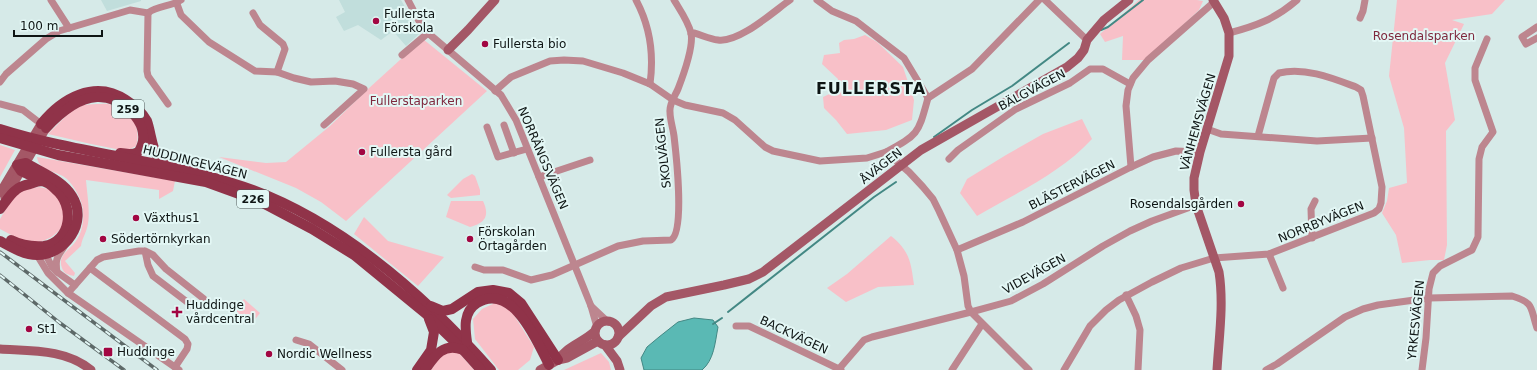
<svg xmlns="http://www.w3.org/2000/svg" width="1537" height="370" font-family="'DejaVu Sans',sans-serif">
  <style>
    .built { fill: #c1dedc }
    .green { fill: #f8c0c8 }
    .water { fill: #5ab9b4; stroke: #438884 }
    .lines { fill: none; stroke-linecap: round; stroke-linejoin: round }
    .stream { stroke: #438884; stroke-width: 2 }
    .street { stroke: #bd868f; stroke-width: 7 }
    .secondary { stroke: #a45766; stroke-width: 9 }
    .primary { stroke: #903349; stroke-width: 10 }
    .rail-casing { stroke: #5d6968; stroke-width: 3.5 }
    .rail { stroke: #e3f7f5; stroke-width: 2; stroke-dasharray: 6; stroke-linecap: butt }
    .poi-dot { fill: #a20642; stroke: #e3f7f5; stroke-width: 1.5 }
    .labels { text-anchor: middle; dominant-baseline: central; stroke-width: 4; stroke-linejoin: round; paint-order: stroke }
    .shield { fill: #e3f7f5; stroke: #4e5958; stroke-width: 1 }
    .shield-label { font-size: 11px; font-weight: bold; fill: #0e1514 }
    .poi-label { font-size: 12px; fill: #0e1514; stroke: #e3f7f5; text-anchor: start }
    .park-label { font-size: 12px; fill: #7f293e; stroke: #e3f7f5 }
    .street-label { font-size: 12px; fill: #0e1514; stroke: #e3f7f5 }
    .district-label { font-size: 16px; font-weight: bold; letter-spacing: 1px; fill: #0e1514; stroke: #e3f7f5 }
  </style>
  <rect width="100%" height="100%" fill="#d6eae8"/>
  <g class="built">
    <path d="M 101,0 L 141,0 L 141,1 L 107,11 Z"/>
    <path d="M 339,0 L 401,0 L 420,33 L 406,46 L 393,31 L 381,40 L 358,25 L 344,31 L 336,17 L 345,12 Z"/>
  </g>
  <g class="green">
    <path d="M 1139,0 L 1197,0 L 1203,1 L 1199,10 L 1146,60 L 1122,60 L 1123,36 L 1105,42 L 1100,34 Z"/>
    <path d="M 1397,0 L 1505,0 L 1492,14 L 1452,20 L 1464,24 L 1445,63 L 1455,120 L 1446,131 L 1447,245 L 1444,260 L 1430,260 L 1402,263 L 1396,235 L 1382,213 L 1387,201 L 1389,188 L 1407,183 L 1404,128 L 1389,76 Z"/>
    <path d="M 865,35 L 877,42 L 903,67 L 914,100 L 912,120 L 886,130 L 847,134 L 836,120 L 824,108 L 823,97 L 836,91 L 838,79 L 822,64 L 824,55 L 840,53 L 839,43 L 844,40 L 854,39 Z"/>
    <path d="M 423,39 L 487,91 L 346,221 L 321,202 L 296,188 L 219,157 L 266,163 L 286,162 L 330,126 L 368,89 Z"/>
    <path d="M 96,104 C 101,104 107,103 112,105 C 131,109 142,129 136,146 L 126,151 L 91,144 L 48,134 L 70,112 L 83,105 Z"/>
    <path d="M 1082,119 L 1092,139 C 1061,173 1016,193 977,216 L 960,193 L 967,179 L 1006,155 L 1043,134 Z"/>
    <path d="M 0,145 L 15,150 L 0,177 Z"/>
    <path d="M 37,157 L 175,181 L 173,191 L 159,199 L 159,190 L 86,180 C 87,193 91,215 87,228 C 85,235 82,239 81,246 L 65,261 L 75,273 L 74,276 C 69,275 64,274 62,268 C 57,255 70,250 76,241 C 82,233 84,221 83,211 C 83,201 74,186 67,179 C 57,170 39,172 37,157 Z"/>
    <path d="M 472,174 L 475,176 L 480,190 L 480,195 L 451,198 L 447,195 L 463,179 Z"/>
    <path d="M 39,187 C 42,188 47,188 50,190 C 54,193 61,200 63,204 C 73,224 51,244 31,242 C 20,241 10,234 0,229 L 0,219 L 12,199 L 24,189 Z"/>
    <path d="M 451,201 L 483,201 C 490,216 485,223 470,227 L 446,217 Z"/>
    <path d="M 364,217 L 388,241 L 444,257 L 418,286 L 354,234 Z"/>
    <path d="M 891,236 C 910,251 911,263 914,285 L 878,287 L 846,302 L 827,288 L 847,274 Z"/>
    <path d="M 244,299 L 260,313 C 257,317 253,323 248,324 C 239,325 235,313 238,307 C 239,304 242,301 244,299 Z"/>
    <path d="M 497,302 L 512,312 L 534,347 L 530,360 L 518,370 L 499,370 L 475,339 L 473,319 L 482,309 Z"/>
    <path d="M 451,350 L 459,353 L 474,370 L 431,370 L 442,354 Z"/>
    <path d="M 601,353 L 609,362 L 611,370 L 564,370 Z"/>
  </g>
  <path class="water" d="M 694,318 L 713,320 L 718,327 C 715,343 714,360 702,370 L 644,370 L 641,358 L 647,347 L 659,337 L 678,322 Z"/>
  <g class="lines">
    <g class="stream">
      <path d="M 1101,30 L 1108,27 L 1143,0"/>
      <path d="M 934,137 L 972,110 L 1012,86 L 1069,43"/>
      <path d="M 728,312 L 874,197 L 896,182"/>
      <path d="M 713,324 L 722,318"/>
    </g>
    <g class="street">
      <path d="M 51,0 L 69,28"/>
      <path d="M 408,0 L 421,25 L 428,33 L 501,95 L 516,120 L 591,306 L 597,327"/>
      <path d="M 636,0 C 650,26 654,55 650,84"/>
      <path d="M 817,0 L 832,11 L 856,21 L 904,58 L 928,98"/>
      <path d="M 1045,0 L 1087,40"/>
      <path d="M 177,4 L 181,15 L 209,42 L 255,71 L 277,72 L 294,78 L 311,82 L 335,81 L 353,84 L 364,89 L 324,125"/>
      <path d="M 148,13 L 147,71 L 148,76 L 168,104"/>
      <path d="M 253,13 L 260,25 L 283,44 L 285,49 L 277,72"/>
      <path d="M 1360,18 L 1363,11 L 1365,0"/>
      <path d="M 1537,27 L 1522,37 L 1526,44 L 1537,38"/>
      <path d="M 1229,33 C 1256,26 1275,19 1297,0"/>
      <path d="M 691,34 L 694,33 C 702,35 709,39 718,40 C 739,43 773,12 790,0"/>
      <path d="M 402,55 L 428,33"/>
      <path d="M 0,82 L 6,74 L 46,39 L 59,31 L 130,10 L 148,13 C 158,5 171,7 181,0"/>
      <path d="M 495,91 L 511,77 L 550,61 L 564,60 L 583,61 L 623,73 L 650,84 L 673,100 L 685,105 L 723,113 L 735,120 L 765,147 L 773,151 L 820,161 L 867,158 L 886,152 L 909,172 L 923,187 L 933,199 L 939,211 L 957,250 L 964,276 L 968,306 L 971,312 L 1029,370"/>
      <path d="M 0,104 L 23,110 L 45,127"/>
      <path d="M 504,125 L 514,153"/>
      <path d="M 487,127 L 498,157 L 527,149"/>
      <path d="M 1207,129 L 1221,134 L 1317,141 L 1372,138"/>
      <path d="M 886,152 C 919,134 918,134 928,98 L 972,69 L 1039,0"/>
      <path d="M 949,159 L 958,150 L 1016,109 L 1070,83 L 1090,69 L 1103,69 L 1130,84"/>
      <path d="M 1131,167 L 1126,106 L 1128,90 L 1133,78 L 1148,60 L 1214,2"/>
      <path d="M 539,177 L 590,160"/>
      <path d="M 1312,238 L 1311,209 L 1315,201"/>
      <path d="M 64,247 C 57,257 55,259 57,272 L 75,285"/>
      <path d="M 957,250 L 1023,222 L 1131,167 L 1153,157 L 1176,151 L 1200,152"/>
      <path d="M 44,251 L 52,267 L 57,272"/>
      <path d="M 38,252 L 37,255 L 48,273 L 68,293 L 179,370"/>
      <path d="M 1269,254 L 1283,288"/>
      <path d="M 475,267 L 484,270 L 503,270 L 531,280 L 552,275 L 618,246 L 643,241 L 671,240 C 685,232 676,153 674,136 C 673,128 670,120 670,112 C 669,104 675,96 678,89 C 683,76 694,47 691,33 C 688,21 680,10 674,0"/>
      <path d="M 90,268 L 185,339 L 188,344 L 187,349 L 175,367"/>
      <path d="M 68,293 L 97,260 L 103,257 L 139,251 L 145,251 L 148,265 L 153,276 L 195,308 L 203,305 L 204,299 L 166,269 L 153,255 L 145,251"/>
      <path d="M 1126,295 L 1136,316 L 1140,330 L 1138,370"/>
      <path d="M 591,306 L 608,322"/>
      <path d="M 736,326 L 749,326 L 841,370"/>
      <path d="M 296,340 L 309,344 L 342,370"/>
      <path d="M 838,370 L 864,340 L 872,337 L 971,312 L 1011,301 L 1043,284 L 1103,246 L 1130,231 L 1152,221 L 1196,205"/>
      <path d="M 952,370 L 982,324"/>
      <path d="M 1064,370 L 1090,326 L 1106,310 L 1119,300 L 1152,282 L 1181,268 L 1214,258 L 1269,254 L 1374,213 L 1379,209 L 1381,203 L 1382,187 L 1363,96 L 1361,90 L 1356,87 C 1332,78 1305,67 1279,73 L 1274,78 L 1258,136"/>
      <path d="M 1266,370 L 1277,364 L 1345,317 L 1363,309 L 1378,305 L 1429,298 L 1512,296 C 1535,303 1530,308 1537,328"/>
      <path d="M 1422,370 L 1426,338 L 1429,289 L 1433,273 L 1440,266 L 1472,250 L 1478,237 L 1479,159 L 1482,147 L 1493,132 L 1475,80 L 1475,68 L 1487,39"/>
    </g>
    <g class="secondary">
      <path d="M 1213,0 L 1224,18 L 1229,33 L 1229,56 L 1200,152 L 1194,178 L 1194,190 L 1196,205 L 1219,272 C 1224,304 1219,337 1217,370"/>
      <path d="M 448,50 L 468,30 L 495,0"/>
      <path d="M 0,193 L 41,124"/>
      <path d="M 5,198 L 46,128"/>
      <circle cx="607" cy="333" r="12"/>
      <path d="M 618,337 L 651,306 L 666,297 L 724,285 L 749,279 L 763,272 L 921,150 L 1067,67 L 1078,58 L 1084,50 L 1087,40 L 1104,20 L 1129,0"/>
      <path d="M 605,345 L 617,361 L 620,370"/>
      <path d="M 0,349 C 31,351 66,349 91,370"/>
      <path d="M 558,360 C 568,345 582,343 595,331"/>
      <path d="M 540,370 L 558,360 L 567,358 L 598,341"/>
    </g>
    <g class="primary">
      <path d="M 41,124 C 62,98 95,79 126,100 C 134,105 142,112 147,121 C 151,132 152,150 159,159 C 162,161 167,163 169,165"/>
      <path d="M 46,128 C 59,114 77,98 97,97 C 119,96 146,118 143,141 C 142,145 141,149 138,152 C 133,155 126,154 120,153"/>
      <path d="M 0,129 C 76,153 156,159 232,183 C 332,213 423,293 491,370"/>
      <path d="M 0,138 L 58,155 L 206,182 L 261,202 L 312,229 L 354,255 L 426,314 L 463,350 L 481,370"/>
      <path d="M 0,209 C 5,203 10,194 16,190 C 20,186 25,185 30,184 C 33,183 38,181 42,181 C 46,182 52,186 55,189 C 75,205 72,241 44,246 C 32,247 21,245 11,240"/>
      <path d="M 0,241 C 11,247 24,255 37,255 C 65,255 89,222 72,196 C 62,180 42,173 26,163 L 17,165 L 21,171 L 42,181"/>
      <path d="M 431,306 L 443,311 L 452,309 L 478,292 L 493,290 L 509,293 L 521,303 L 558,360"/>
      <path d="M 467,342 C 465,328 463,312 477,303 C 512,281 537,341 549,365"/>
      <path d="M 417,370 L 431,350 L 434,332 L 429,319"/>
      <path d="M 425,370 C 435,355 444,342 463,350"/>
    </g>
    <defs>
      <g id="rail">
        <path d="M 0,252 L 157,370"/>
        <path d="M 0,275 L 60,323 L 124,370"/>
      </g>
    </defs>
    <use href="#rail" class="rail-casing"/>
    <use href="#rail" class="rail"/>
  </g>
  <g class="poi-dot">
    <circle cx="376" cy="21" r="4"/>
    <circle cx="485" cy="44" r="4"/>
    <circle cx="362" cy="152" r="4"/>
    <circle cx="1241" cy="204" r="4"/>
    <circle cx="136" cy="218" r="4"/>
    <circle cx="103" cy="239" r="4"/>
    <circle cx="470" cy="239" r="4"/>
    <path d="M175 306h4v4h4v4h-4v4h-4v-4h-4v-4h4z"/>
    <circle cx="29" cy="329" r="4"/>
    <rect x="103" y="347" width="10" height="10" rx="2"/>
    <circle cx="269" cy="354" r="4"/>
  </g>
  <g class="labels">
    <g class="shield">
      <rect x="112" y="100" width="32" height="18" rx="3"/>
      <rect x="237" y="190" width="32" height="18" rx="3"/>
    </g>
    <g class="shield-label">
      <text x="128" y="109">259</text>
      <text x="253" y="199">226</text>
    </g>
    <g class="poi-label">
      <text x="384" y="14">Fullersta<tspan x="384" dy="14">Förskola</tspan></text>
      <text x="493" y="44">Fullersta bio</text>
      <text x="370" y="152">Fullersta gård</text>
      <text x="1233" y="204" text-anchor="end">Rosendalsgården</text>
      <text x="144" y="218">Växthus1</text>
      <text x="478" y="232">Förskolan<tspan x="478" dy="14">Örtagården</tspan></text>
      <text x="111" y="239">Södertörnkyrkan</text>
      <text x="186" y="305">Huddinge<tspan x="186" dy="14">vårdcentral</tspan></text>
      <text x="37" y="329">St1</text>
      <text x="117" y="352">Huddinge</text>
      <text x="277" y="354">Nordic Wellness</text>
    </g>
    <g class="park-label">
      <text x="1424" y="36">Rosendalsparken</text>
      <text x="416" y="101">Fullerstaparken</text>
    </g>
    <g class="street-label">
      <text transform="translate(1032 90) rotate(-28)">BÄLGVÄGEN</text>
      <text transform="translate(1198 122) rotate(-74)">VÄNHEMSVÄGEN</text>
      <text transform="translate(663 153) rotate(-96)">SKOLVÄGEN</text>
      <text transform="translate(543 158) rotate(67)">NORRÄNGSVÄGEN</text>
      <text transform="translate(195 162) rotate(14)">HUDDINGEVÄGEN</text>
      <text transform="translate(881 166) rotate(-38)">ÅVÄGEN</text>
      <text transform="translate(1072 185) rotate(-27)">BLÄSTERVÄGEN</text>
      <text transform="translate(1321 222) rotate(-22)">NORRBYVÄGEN</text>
      <text transform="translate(1034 274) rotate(-29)">VIDEVÄGEN</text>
      <text transform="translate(1416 320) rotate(-84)">YRKESVÄGEN</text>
      <text transform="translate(794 335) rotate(25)">BACKVÄGEN</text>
    </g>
    <g class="district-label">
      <text x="871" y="88">FULLERSTA</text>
    </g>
  </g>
  <path d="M14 30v6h88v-6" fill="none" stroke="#0e1514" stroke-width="2"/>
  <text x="20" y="30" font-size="12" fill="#0e1514" stroke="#e3f7f5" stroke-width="3" paint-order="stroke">100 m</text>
</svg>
